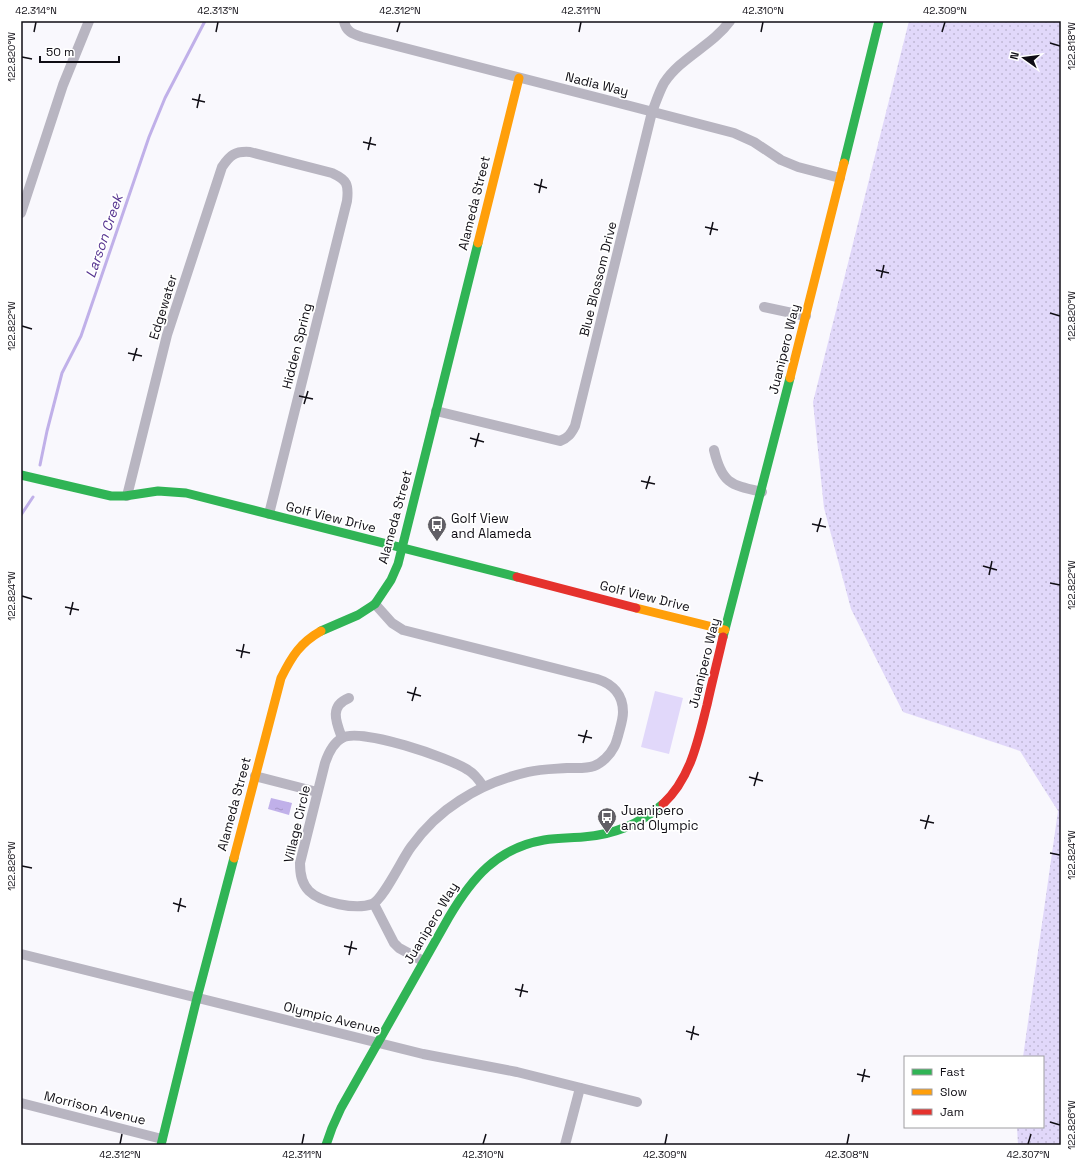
<svg xmlns="http://www.w3.org/2000/svg" width="1082" height="1166" font-family="'Space Grotesk',sans-serif">
  <style>
    .grass { fill: url(#grass-dots) }
    .garden { fill: #e1d8fa }
    .water { fill: url(#water-ripples) }
    .lines { fill: none; stroke-linecap: round; stroke-linejoin: round }
    .stream { stroke: #c0b0e9; stroke-width: 3 }
    .street { stroke: #b8b5c1; stroke-width: 10 }
    .fast { stroke: #30b455; stroke-width: 9 }
    .slow { stroke: #ff9f0a; stroke-width: 9 }
    .jam { stroke: #e5322d; stroke-width: 9 }
    .ticks { fill: none; stroke: #0f0d14; stroke-width: 1.5 }
    .labels { text-anchor: middle; dominant-baseline: central; stroke-width: 3.5; stroke-linejoin: round; paint-order: stroke }
    .street-label { font-size: 13px; fill: #0f0d14; stroke: #fff }
    .poi-label { font-size: 13px; fill: #0f0d14; stroke: #fff; text-anchor: start }
    .water-label { font-size: 14px; font-style: italic; fill: #563490; stroke: #fff }
    .neatline { fill: none; stroke: #0f0d14; stroke-width: 1.5 }
    .ticks-label { font-size: 10px; text-anchor: middle; fill: #0f0d14 }
  </style>
  <defs>
    <pattern id="grass-dots" width="8" height="8" patternUnits="userSpaceOnUse"><rect width="8" height="8" fill="#e1d8fa"/><path d="M2 2h.1M6 6h.1" fill="none" stroke="#c0b8d5" stroke-width="1.8" stroke-linecap="round"/></pattern>
    <pattern id="water-ripples" width="26" height="14" patternUnits="userSpaceOnUse"><rect width="26" height="14" fill="#c0b0e9"/><path d="M2 4q2-2 4 0t4 0M15 11q2-2 4 0t4 0" fill="none" stroke="#a496c7"/></pattern>
  </defs>
  <rect width="100%" height="100%" fill="#f9f8fd"/>
  <path class="grass" d="M 909,21 L 1061,21 L 1061,1145 L 1018,1145 L 1017,1127 L 1043,1127 L 1043,1057 L 1023,1057 L 1058,811 L 1020,751 L 903,712 L 851,609 L 824,508 L 813,402 Z"/>
  <path class="garden" d="M 655,691 L 683,698 L 669,754 L 641,747 Z"/>
  <path class="water" d="M 271,798 L 292,803 L 289,815 L 268,809 Z"/>
  <g class="lines">
    <g class="stream">
      <path d="M 40,465 L 47,431 L 62,373 L 81,336 L 149,137 L 165,98 L 205,21"/>
      <path d="M 21,515 L 33,497"/>
    </g>
    <g class="street">
      <path d="M 344,21 C 346,32 353,34 362,37 C 486,68 610,101 734,133 L 754,142 L 781,160 L 798,167 L 840,178"/>
      <path d="M 21,213 L 63,85 L 89,21"/>
      <path d="M 764,307 L 806,316"/>
      <path d="M 436,411 L 560,441 C 568,438 571,434 575,426 L 652,112 C 656,102 659,92 664,83 C 681,57 712,46 730,21"/>
      <path d="M 714,450 C 722,484 731,485 762,492"/>
      <path d="M 127,496 L 167,335 L 222,167 C 230,155 235,151 250,152 L 332,173 C 347,180 349,184 347,201 L 269,514"/>
      <path d="M 375,604 L 392,623 L 403,630 L 597,679 C 613,684 623,695 623,712 C 623,720 620,728 618,736 C 617,739 616,744 614,747 C 610,755 602,763 594,766 C 586,769 576,768 567,768 C 554,769 541,769 528,772 C 502,778 481,786 459,801 C 440,813 424,829 411,847 C 402,859 383,900 372,904 C 356,910 321,903 309,891 C 301,883 300,873 300,863 L 325,763 C 328,754 333,743 342,738 C 360,727 450,758 468,770 C 475,774 479,780 483,786"/>
      <path d="M 342,738 C 336,722 329,706 349,698"/>
      <path d="M 255,776 L 317,792"/>
      <path d="M 374,904 L 394,943 L 399,948 L 423,961"/>
      <path d="M 21,954 L 423,1054 L 517,1072 L 637,1102"/>
      <path d="M 21,1103 L 162,1139"/>
      <path d="M 565,1145 L 580,1088"/>
    </g>
    <g class="fast">
      <path d="M 844,163 L 879,21"/>
      <path d="M 21,475 L 111,496 L 125,496 L 158,491 L 186,493 L 517,577"/>
      <path d="M 321,631 L 358,615 L 375,604 L 391,580 L 398,564 L 478,243"/>
      <path d="M 723,637 L 790,378"/>
      <path d="M 161,1145 L 197,998 L 234,858"/>
      <path d="M 326,1145 L 332,1128 L 341,1108 L 449,917 C 472,878 497,848 544,840 C 557,838 570,838 583,837 C 613,835 640,824 663,804"/>
    </g>
    <g class="slow">
      <path d="M 478,243 L 519,78"/>
      <path d="M 790,378 L 844,163"/>
      <path d="M 636,608 L 725,630"/>
      <path d="M 234,858 L 281,678 C 292,656 300,643 321,631"/>
    </g>
    <g class="jam">
      <path d="M 517,577 L 636,608"/>
      <path d="M 663,804 C 691,778 698,740 707,705 C 712,682 718,659 723,637"/>
    </g>
  </g>
  <path class="ticks" d="M 34,32 L 36,22M 216,32 L 218,22M 397,32 L 400,22M 579,32 L 581,22M 761,32 L 763,22M 942,32 L 945,22M 1050,43 L 1060,46M 22,57 L 32,59M 192,99 L 205,102M 197,108 L 200,94M 363,142 L 376,145M 368,150 L 371,137M 534,184 L 547,188M 539,193 L 542,179M 705,227 L 718,230M 710,235 L 713,222M 876,270 L 889,273M 881,278 L 884,265M 1050,313 L 1060,316M 22,326 L 32,329M 128,353 L 142,356M 133,361 L 137,348M 299,396 L 313,399M 304,404 L 308,391M 470,438 L 484,442M 475,447 L 479,433M 641,481 L 655,484M 646,489 L 650,476M 812,524 L 826,527M 817,532 L 821,518M 983,566 L 997,570M 989,575 L 992,561M 1050,583 L 1060,585M 22,596 L 32,599M 65,607 L 79,610M 70,615 L 73,602M 236,650 L 250,653M 241,658 L 244,644M 407,692 L 421,696M 412,701 L 416,687M 578,735 L 592,738M 583,743 L 587,730M 749,777 L 763,781M 754,786 L 758,772M 920,820 L 934,823M 925,829 L 929,815M 1050,853 L 1060,855M 22,866 L 32,868M 173,903 L 186,907M 178,912 L 181,898M 344,946 L 357,949M 349,955 L 352,941M 515,989 L 528,992M 520,997 L 523,984M 686,1031 L 699,1035M 691,1040 L 694,1026M 857,1074 L 870,1077M 862,1082 L 865,1069M 1050,1122 L 1060,1125M 120,1144 L 122,1134M 302,1144 L 304,1134M 483,1144 L 486,1134M 665,1144 L 667,1134M 847,1144 L 849,1134M 1028,1144 L 1031,1134"/>
  <defs>
    <symbol id="bus-pin" viewBox="-11 -11 22 30"><path d="M0 17L-7.5 6A9.5 9.5 0 1 1 7.5 6Z" fill="#615f66" stroke="#fff"/><path d="M-5-6H5V4H4V6H2V4H-2V6H-4V4H-5ZM-3.5-4V0h7V-4ZM-3.5 1.2v1.5H-2V1.2ZM2 1.2v1.5H3.5V1.2Z" fill="#fff"/></symbol>
  </defs>
  <g fill-rule="evenodd">
    <use href="#bus-pin" x="426" y="514" width="22" height="30"/>
    <use href="#bus-pin" x="596" y="806" width="22" height="30"/>
  </g>
  <g class="labels">
    <g class="street-label">
      <text transform="translate(597 84) rotate(14)">Nadia Way</text>
      <text transform="translate(474 203) rotate(-76)">Alameda Street</text>
      <text transform="translate(598 279) rotate(-76)">Blue Blossom Drive</text>
      <text transform="translate(163 307) rotate(-73)">Edgewater</text>
      <text transform="translate(297 346) rotate(-76)">Hidden Spring</text>
      <text transform="translate(784 349) rotate(-76)">Juanipero Way</text>
      <text transform="translate(331 517) rotate(14)">Golf View Drive</text>
      <text transform="translate(395 517) rotate(-75)">Alameda Street</text>
      <text transform="translate(645 596) rotate(14)">Golf View Drive</text>
      <text transform="translate(704 663) rotate(-76)">Juanipero Way</text>
      <text transform="translate(234 804) rotate(-75)">Alameda Street</text>
      <text transform="translate(297 824) rotate(-77)">Village Circle</text>
      <text transform="translate(431 923) rotate(-59)">Juanipero Way</text>
      <text transform="translate(332 1018) rotate(14)">Olympic Avenue</text>
      <text transform="translate(95 1108) rotate(14)">Morrison Avenue</text>
    </g>
    <g class="poi-label">
      <text x="451" y="518">Golf View<tspan x="451" dy="15">and Alameda</tspan></text>
      <text x="621" y="810">Juanipero<tspan x="621" dy="15">and Olympic</tspan></text>
    </g>
    <g class="water-label">
      <text transform="translate(104 236) rotate(-71)">Larson Creek</text>
    </g>
  </g>
  <rect width="1082" height="1166" fill="none" stroke="#ffffff" stroke-width="44"/>
  <rect x="904" y="1056" width="140" height="72" fill="#ffffff" stroke="#9f9ea1"/>
  <rect x="912" y="1069" width="20" height="6" fill="#30b455" stroke="#9f9ea1"/>
  <text x="940" y="1076" font-size="12" fill="#0f0d14">Fast</text>
  <rect x="912" y="1089" width="20" height="6" fill="#ff9f0a" stroke="#9f9ea1"/>
  <text x="940" y="1096" font-size="12" fill="#0f0d14">Slow</text>
  <rect x="912" y="1109" width="20" height="6" fill="#e5322d" stroke="#9f9ea1"/>
  <text x="940" y="1116" font-size="12" fill="#0f0d14">Jam</text>
  <g transform="translate(1024 58) rotate(284)" stroke="#ffffff" stroke-width="3" paint-order="stroke">
  <path d="M0-3L7 15L0 10L-7 15Z" fill="#0f0d14"/>
  <text y="-6" font-size="11" font-weight="bold" text-anchor="middle" fill="#0f0d14">N</text>
  </g>
  <path d="M40 56v6h79v-6" fill="none" stroke="#0f0d14" stroke-width="2"/>
  <text x="46" y="56" font-size="12" fill="#0f0d14" stroke="#ffffff" stroke-width="3" paint-order="stroke">50 m</text>
  <rect x="22" y="22" width="1038" height="1122" class="neatline"/>
  <g class="ticks-label">
    <text x="36" y="14">42.314°N</text>
    <text x="218" y="14">42.313°N</text>
    <text x="400" y="14">42.312°N</text>
    <text x="581" y="14">42.311°N</text>
    <text x="763" y="14">42.310°N</text>
    <text x="945" y="14">42.309°N</text>
    <text transform="translate(1071 46) rotate(-90)" y="4">122.818°W</text>
    <text transform="translate(11 57) rotate(-90)" y="4">122.820°W</text>
    <text transform="translate(1071 316) rotate(-90)" y="4">122.820°W</text>
    <text transform="translate(11 326) rotate(-90)" y="4">122.822°W</text>
    <text transform="translate(1071 585) rotate(-90)" y="4">122.822°W</text>
    <text transform="translate(11 596) rotate(-90)" y="4">122.824°W</text>
    <text transform="translate(1071 855) rotate(-90)" y="4">122.824°W</text>
    <text transform="translate(11 866) rotate(-90)" y="4">122.826°W</text>
    <text transform="translate(1071 1125) rotate(-90)" y="4">122.826°W</text>
    <text x="120" y="1158">42.312°N</text>
    <text x="302" y="1158">42.311°N</text>
    <text x="483" y="1158">42.310°N</text>
    <text x="665" y="1158">42.309°N</text>
    <text x="847" y="1158">42.308°N</text>
    <text x="1028" y="1158">42.307°N</text>
  </g>
</svg>
